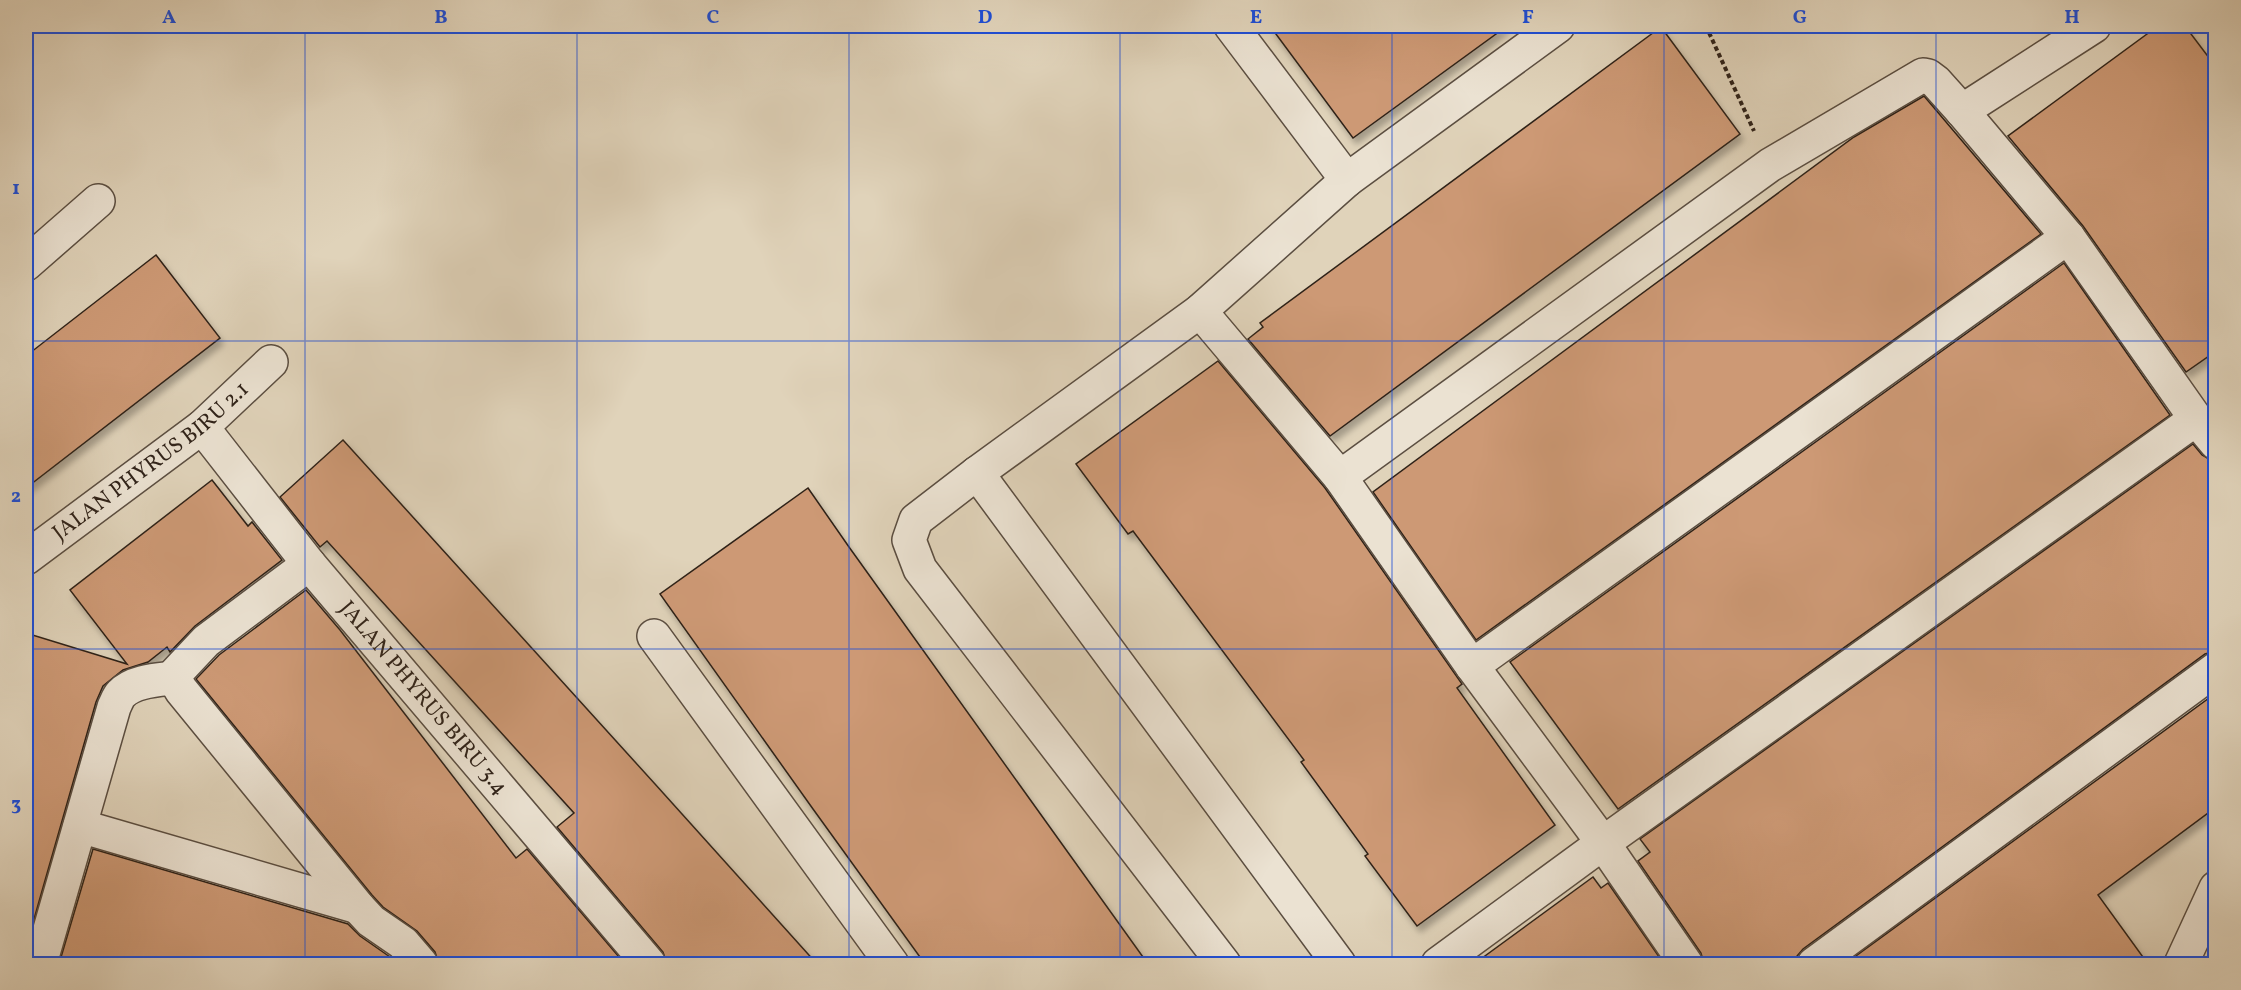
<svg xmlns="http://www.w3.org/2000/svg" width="2241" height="990" font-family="Vollkorn,serif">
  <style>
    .building { fill: #cd9975; stroke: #2f2219; stroke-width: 1.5; filter: url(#shadow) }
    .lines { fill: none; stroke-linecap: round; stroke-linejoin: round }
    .minor-casing { stroke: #5b4e41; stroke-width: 36 }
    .path { stroke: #2f2219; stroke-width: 4; stroke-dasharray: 4.5 3; stroke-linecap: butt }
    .minor { stroke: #ebe2d2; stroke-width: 33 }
    .grid { fill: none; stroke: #1d4ed8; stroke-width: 1.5; stroke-opacity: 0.55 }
    .labels { text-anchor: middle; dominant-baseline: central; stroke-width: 4.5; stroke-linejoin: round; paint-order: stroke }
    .street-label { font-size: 22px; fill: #2f2219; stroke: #ebe2d2 }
    .neatline { fill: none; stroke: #1d4ed8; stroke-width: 2 }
    .grid-label { font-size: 20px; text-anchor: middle; font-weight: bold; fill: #1d4ed8 }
  </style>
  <defs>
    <filter id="shadow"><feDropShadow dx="3.5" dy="6" stdDeviation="3" flood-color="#0004"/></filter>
  </defs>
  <rect width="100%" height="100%" fill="#e0d3ba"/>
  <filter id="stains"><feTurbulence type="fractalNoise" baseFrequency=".00333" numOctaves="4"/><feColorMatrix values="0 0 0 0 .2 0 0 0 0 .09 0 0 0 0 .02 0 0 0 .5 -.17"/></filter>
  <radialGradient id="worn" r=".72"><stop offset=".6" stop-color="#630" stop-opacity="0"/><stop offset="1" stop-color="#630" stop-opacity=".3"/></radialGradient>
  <g class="building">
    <path d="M 1270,26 L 1507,26 L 1353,138 Z"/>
    <path d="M 2158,26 L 2185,26 L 2216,67 L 2216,351 L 2186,372 L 2083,226 L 2008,136 Z"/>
    <path d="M 1661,27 L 1740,134 L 1330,436 L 1248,339 L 1263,327 L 1260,323 Z"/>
    <path d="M 1924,96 L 2041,234 L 1476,640 L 1373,492 L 1854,137 Z"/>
    <path d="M 156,255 L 220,338 L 26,488 L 26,356 Z"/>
    <path d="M 2064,263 L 2170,415 L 1618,809 L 1510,662 Z"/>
    <path d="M 1218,361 L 1325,488 L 1462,684 L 1457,688 L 1555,825 L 1417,926 L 1365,856 L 1368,854 L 1301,762 L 1304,760 L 1133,531 L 1128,534 L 1076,464 Z"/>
    <path d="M 343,440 L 655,784 L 817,964 L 667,964 L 663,952 L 557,827 L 574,813 L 327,541 L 320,547 L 280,497 Z"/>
    <path d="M 2193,444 L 2202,455 L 2216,463 L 2216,651 L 2205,654 L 1803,949 L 1797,956 L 1796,964 L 1704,964 L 1701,953 L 1638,861 L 1650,852 L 1640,839 Z"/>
    <path d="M 212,480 L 248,526 L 252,522 L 282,560 L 195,626 L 170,652 L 167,647 L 148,662 L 123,670 L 103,686 L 96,702 L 26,947 L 26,633 L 127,664 L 70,590 Z"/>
    <path d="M 808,488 L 849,547 L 1148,964 L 925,964 L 813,809 L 660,594 Z"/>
    <path d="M 306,590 L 340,630 L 516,858 L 527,849 L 625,964 L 439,964 L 435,952 L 417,931 L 383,907 L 372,895 L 196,679 L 219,655 Z"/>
    <path d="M 2216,693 L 2216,807 L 2098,895 L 2148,964 L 1845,964 Z"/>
    <path d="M 93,849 L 348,924 L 360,936 L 390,957 L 397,964 L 59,964 Z"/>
    <path d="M 1593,877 L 1601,888 L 1608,883 L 1664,964 L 1474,964 Z"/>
  </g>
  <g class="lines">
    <defs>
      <g id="minor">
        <path d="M 1231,26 L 1347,180"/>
        <path d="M 1962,111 L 2094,26"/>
        <path d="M 26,264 L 98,201"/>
        <path d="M 1200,311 L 1340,477 L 1472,666 L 1603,843 L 1686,964"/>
        <path id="s1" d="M 202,427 L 309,564 L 649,964"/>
        <path d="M 977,473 L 1339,964"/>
        <path d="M 1340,477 L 1770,165 L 1923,75 L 1928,76 L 1936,82 L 1962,111 L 2068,237 L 2196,419 L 2216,443"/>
        <path id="s2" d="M 26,558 L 202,427 L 271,362"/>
        <path d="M 309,564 L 206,641 L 176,673 L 174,678 L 181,690 L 358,907 L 371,921 L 403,943 L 421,964"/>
        <path d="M 654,636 L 892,964"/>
        <path d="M 1472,666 L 2068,237"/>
        <path d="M 80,826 L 358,907"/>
        <path d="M 40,964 L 114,707 C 116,703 118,697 121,694 C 133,681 157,680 174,678"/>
        <path d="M 1224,964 L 920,569 L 909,540 L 916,520 L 977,473 L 1200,311 L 1347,180 L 1558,26"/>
        <path d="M 1438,964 L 1603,843 L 2196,419"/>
        <path d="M 1814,964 L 2216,669"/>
        <path d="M 2181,964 L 2216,888"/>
      </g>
    </defs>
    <use href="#minor" class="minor-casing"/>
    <path class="path" d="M 1706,26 L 1754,131"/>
    <use href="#minor" class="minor"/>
  </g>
  <path class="grid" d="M 305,26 L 305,964M 577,26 L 577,964M 849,26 L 849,964M 1120,26 L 1120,964M 1392,26 L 1392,964M 1664,26 L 1664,964M 1936,26 L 1936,964M 26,341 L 2216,341M 26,649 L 2216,649"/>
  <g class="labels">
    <g class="street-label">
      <text stroke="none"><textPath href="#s2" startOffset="158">JALAN PHYRUS BIRU 2.1</textPath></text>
      <text stroke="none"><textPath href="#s1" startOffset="350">JALAN PHYRUS BIRU 3.4</textPath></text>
    </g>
  </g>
  <rect width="2241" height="990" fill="none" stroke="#e0d3ba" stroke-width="66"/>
  <rect x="33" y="33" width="2175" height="924" class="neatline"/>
  <g class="grid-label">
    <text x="169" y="23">A</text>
    <text x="441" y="23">B</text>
    <text x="713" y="23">C</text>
    <text x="985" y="23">D</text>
    <text x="1256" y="23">E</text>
    <text x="1528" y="23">F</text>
    <text x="1800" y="23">G</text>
    <text x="2072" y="23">H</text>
    <text x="16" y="194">1</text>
    <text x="16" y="502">2</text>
    <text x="16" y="810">3</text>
  </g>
  <rect width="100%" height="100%" filter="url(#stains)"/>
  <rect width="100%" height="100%" fill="url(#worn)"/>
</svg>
